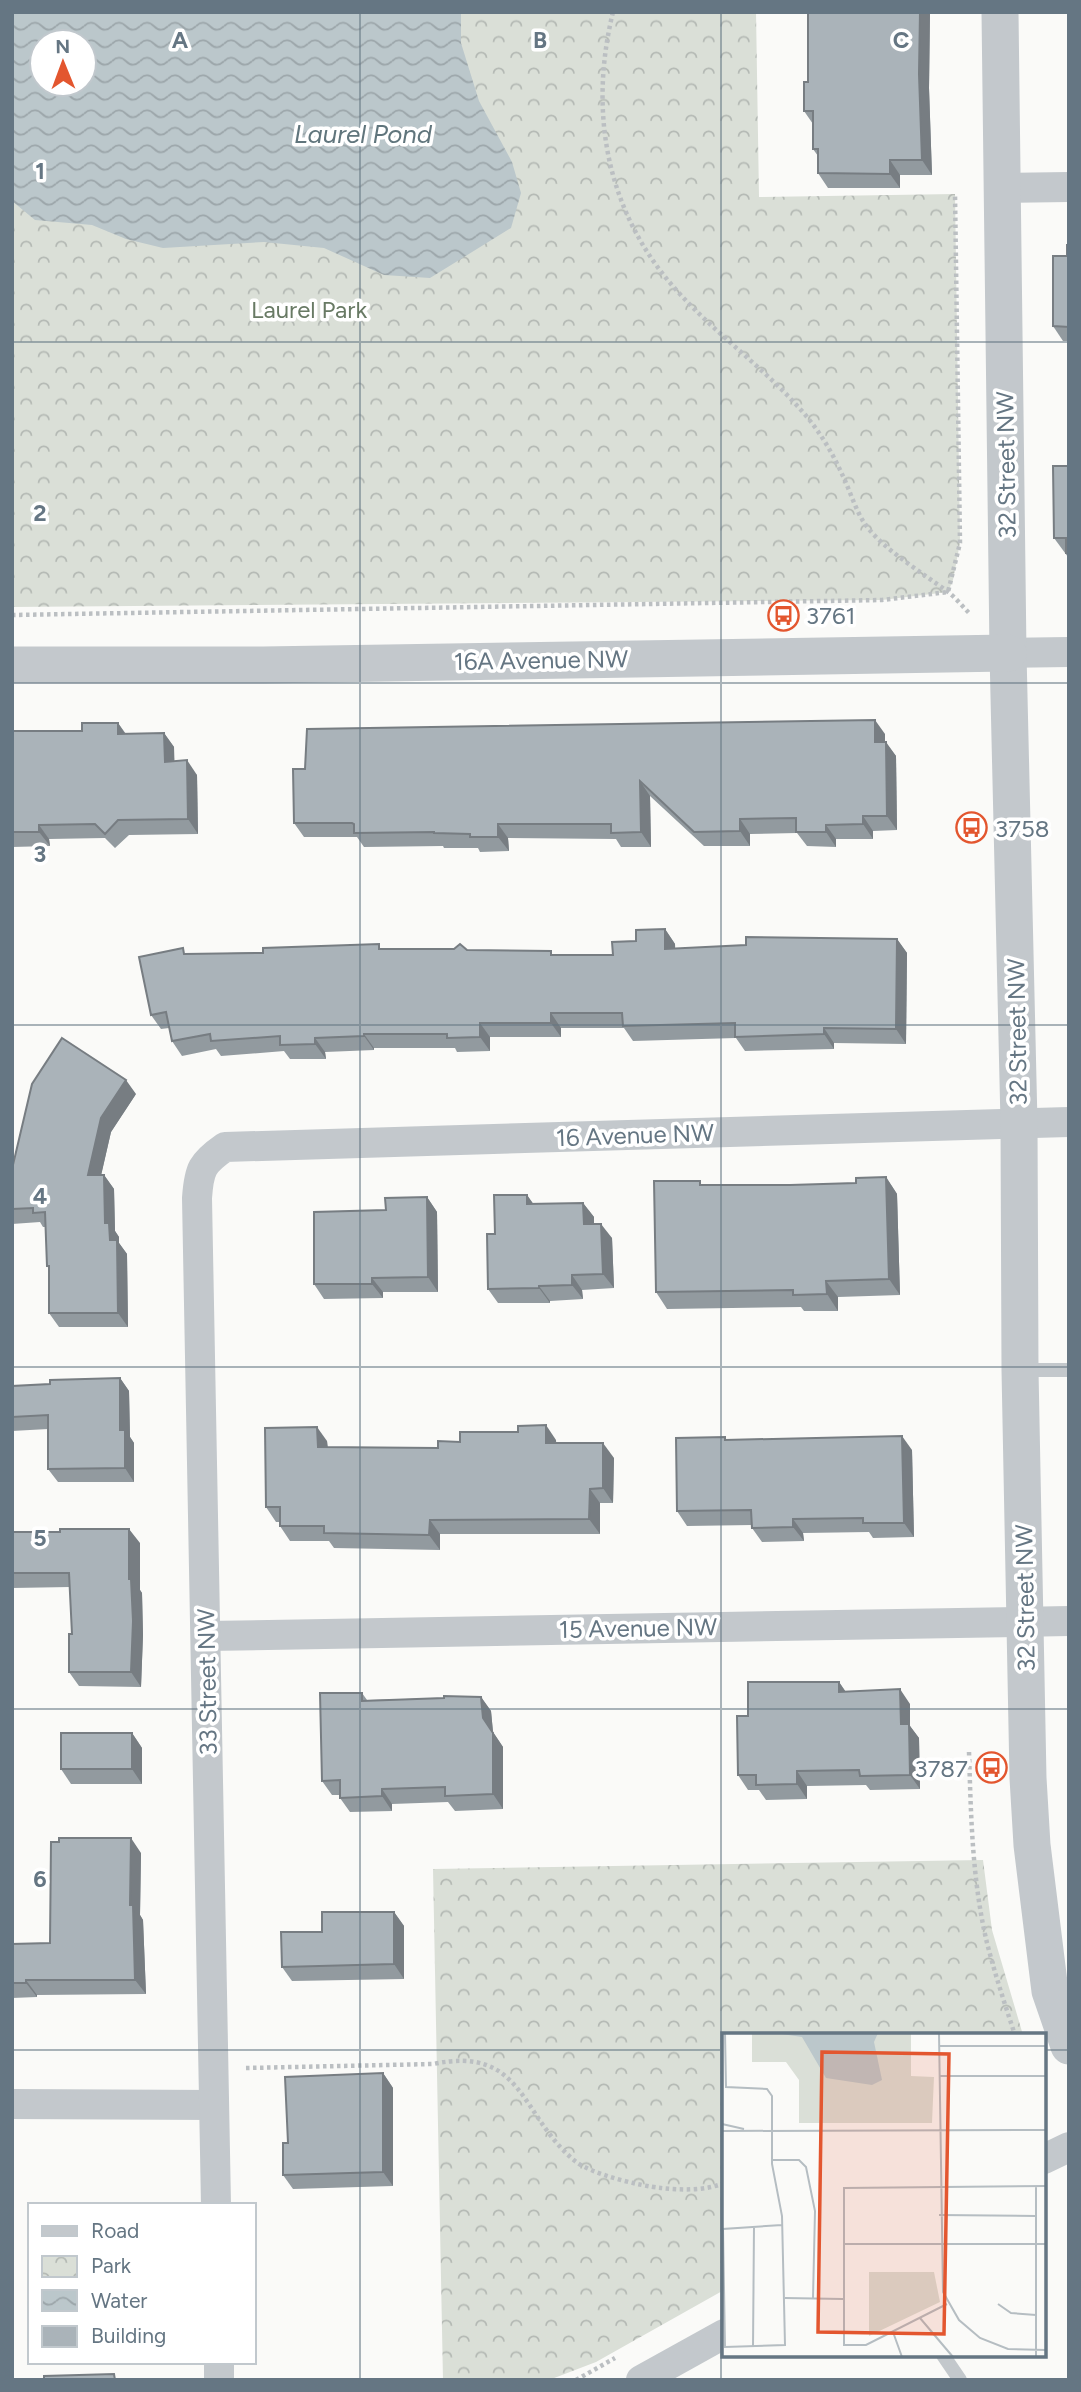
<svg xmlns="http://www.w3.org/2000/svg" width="1081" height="2392" font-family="Figtree,sans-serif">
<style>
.park{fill:url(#park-crowns);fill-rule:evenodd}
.water{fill:url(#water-waves);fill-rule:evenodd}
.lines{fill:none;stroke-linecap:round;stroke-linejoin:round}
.path{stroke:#bbbfc2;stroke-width:4.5;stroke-dasharray:3.5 3.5;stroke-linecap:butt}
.service{stroke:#c3c8cc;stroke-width:14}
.minor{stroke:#c3c8cc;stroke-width:30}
.tertiary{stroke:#c3c8cc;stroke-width:37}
.wall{fill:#929a9f}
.shaded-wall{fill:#777d82}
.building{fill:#aab3b9;stroke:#777d82;stroke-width:2}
.grid{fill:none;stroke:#657683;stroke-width:2;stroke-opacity:0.55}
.labels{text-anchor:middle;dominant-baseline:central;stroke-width:7;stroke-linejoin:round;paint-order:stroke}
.park-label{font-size:24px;fill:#687a64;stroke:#fff}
.street-label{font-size:24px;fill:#657683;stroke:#fff}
.poi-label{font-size:24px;fill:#657683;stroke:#fff;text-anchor:start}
.water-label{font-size:26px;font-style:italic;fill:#60757c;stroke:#fff}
.inset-road{fill:none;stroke:#b5bdc2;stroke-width:2}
.view{fill:#e3562f;fill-opacity:0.15;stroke:#e3562f;stroke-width:3.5}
.inset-edge{fill:none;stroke:#657683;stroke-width:3.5}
.grid-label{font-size:23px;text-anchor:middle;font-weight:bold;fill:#657683;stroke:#fff;stroke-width:7;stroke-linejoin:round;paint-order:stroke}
</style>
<defs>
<pattern id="park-crowns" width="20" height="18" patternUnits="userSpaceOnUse" patternTransform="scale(1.75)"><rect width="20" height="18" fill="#dadfd7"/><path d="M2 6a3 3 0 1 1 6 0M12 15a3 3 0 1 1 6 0" fill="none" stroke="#b4b9b4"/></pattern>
<pattern id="water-waves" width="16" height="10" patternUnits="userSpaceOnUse" patternTransform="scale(1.75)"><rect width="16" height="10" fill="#bbc7cb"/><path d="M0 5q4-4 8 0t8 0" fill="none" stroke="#9ca6aa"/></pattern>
</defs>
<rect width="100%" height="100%" fill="#fafaf8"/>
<g class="park">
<path d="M 12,12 L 756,12 L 759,197 L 955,194 L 960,543 L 953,580 L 948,592 L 882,600 L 12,607 ZM 42,42 L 84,42 L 84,84 L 42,84 Z"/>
<polygon points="983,1860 992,1930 1023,2035 724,2035 724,2290 596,2362 549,2380 443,2380 433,1869"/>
</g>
<path class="water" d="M 12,12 L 461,12 L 461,43 L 479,101 L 512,162 L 521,193 L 511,228 L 430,278 L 384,275 L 324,248 L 264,242 L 163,248 L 126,239 L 92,225 L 35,220 L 12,201 ZM 42,42 L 84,42 L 84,84 L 42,84 Z"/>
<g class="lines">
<g class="path">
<path d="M 613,12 C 588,114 607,215 679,293 C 717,335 764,368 801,410 C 818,429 831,450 841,472 C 849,488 854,506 863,521 C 879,547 923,573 948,592 C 956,598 963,607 970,614"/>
<polyline points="12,615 882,600 948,592 960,543 955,194"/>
<path d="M 969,1752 C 971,1816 972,1880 987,1943 C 995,1974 1005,2005 1015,2035"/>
<path d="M 246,2068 L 433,2064 C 524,2045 520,2116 575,2161 C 591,2174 640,2186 661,2188 C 681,2190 705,2191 724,2183"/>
<polyline points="576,2380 615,2358"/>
</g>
<g class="service">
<polyline points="1021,1370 1069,1370"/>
<polyline points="943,2355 960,2380"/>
</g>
<g class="minor">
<polyline points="1002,188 1069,187"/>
<polyline points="1008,653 1069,652"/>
<polyline points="207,1636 1069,1621"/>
<polyline points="12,2104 214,2105"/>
<polyline points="1044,2159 1069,2147"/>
<path d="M 216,2205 L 197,1198 C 199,1169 202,1163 225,1147 L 1069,1122"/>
<polyline points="219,2362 219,2380"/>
<polyline points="641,2380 724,2334"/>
</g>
<g class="tertiary">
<polyline points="1000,12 1008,653 1019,1123 1020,1370 1028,1778 1032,1845 1050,1991 1069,2046"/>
<polyline points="12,665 263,665 1008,653"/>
</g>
</g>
<g class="wall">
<polygon points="808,12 930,12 929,88 932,175 900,175 900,188 828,188 818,173 818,156 813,149 813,124 804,111 808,82"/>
<polygon points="1069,245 1069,341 1063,341 1053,326"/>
<polygon points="1069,466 1069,557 1068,557 1054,538"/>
<polygon points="118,723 126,734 164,733 174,747 174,761 197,775 198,834 129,835 115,848 105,838 49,839 50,846 12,847 12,731 82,731"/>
<polygon points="885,734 885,742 896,756 897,830 873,831 873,839 836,839 836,847 807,846 797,833 750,834 750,846 704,846 650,796 651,847 621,847 616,839 508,838 509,851 480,852 478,848 444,848 443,846 364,847 357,837 304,837 294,823"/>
<polygon points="665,929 675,944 675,949 897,939 907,953 906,1044 834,1043 834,1049 745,1051 736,1038 633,1041 624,1028 561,1028 561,1037 490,1037 490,1051 457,1052 455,1048 374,1048 374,1050 325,1052 326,1059 290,1059 284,1051 221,1056 216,1049 182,1056 172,1041 169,1028 161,1029 151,1015 187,954 382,949 467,950 554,955 613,955 636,941"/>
<polygon points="136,1094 111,1132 101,1175 104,1175 114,1189 115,1231 119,1237 119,1243 127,1254 128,1327 59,1327 49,1313 49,1269 47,1266 46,1227 43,1227 40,1222 12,1224 12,1169"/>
<polygon points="886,1177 897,1194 900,1295 838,1297 838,1311 804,1311 801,1307 667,1309 656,1292 703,1185 790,1185 856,1183"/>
<polygon points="527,1195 533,1204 583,1203 594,1217 594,1224 612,1238 614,1288 582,1290 583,1299 550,1301 550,1303 498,1303 488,1289 495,1234"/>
<polygon points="427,1197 437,1212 438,1292 383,1292 383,1298 324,1299 314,1284 386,1210"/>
<polygon points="120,1378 129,1391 130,1437 134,1443 134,1482 58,1482 48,1469 48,1429 12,1431 12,1386 50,1384"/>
<polygon points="556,1440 556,1443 614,1458 613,1503 600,1503 600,1534 440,1534 440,1550 334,1548 329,1541 290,1541 280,1526 280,1522 276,1522 266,1507 327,1441 328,1447 438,1448"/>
<polygon points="727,1440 912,1450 914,1537 873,1538 869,1532 803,1533 804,1541 762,1542 752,1528 752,1525 687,1526 677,1511"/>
<polygon points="12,1532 140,1543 140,1590 142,1593 143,1635 141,1687 79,1686 69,1672 72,1634 70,1587 12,1588"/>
<polygon points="839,1682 846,1692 910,1704 910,1726 919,1738 920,1789 870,1790 866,1785 807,1786 807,1799 766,1800 759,1790 748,1790 738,1775 748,1716"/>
<polygon points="362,1693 367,1700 481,1697 491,1711 493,1732 503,1747 503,1809 455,1811 448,1802 392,1804 392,1811 350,1812 340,1798 340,1795 332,1795 322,1781"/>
<polygon points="132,1733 142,1748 142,1784 71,1784 61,1769"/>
<polygon points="141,1853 140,1915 143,1920 146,1994 37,1995 37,1997 12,1998 12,1944 50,1943"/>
<polygon points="394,1912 404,1926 404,1979 292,1981 282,1967 322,1932"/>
<polygon points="383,2073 393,2088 393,2186 293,2189 283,2175 288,2143"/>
</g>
<g class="shaded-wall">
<polygon points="920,12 930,12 929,88 932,175 922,160 919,74"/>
<polygon points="890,160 900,175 900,188 890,174"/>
<polygon points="875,720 885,734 885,756 875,742"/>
<polygon points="118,723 128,738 118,734"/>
<polygon points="164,733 174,747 175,776 165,762"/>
<polygon points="886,742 896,756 897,830 887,816"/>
<polygon points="187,760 197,775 198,834 188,819"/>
<polygon points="640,781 650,796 651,847 641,832"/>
<polygon points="863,816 873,831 873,839 863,824"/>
<polygon points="740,819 750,834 750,846 740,831"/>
<polygon points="498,824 508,838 509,851 498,837"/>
<polygon points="39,825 49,839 50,846 39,832"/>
<polygon points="826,825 836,839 836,847 826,832"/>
<polygon points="665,929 675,944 676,964 665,949"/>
<polygon points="897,939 907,953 906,1044 896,1029"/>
<polygon points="551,1013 561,1028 561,1037 551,1023"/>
<polygon points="480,1023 490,1037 490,1051 480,1037"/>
<polygon points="824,1028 834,1043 834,1049 824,1034"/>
<polygon points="364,1034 374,1048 374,1050 364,1036"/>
<polygon points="315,1038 325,1052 326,1059 315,1044"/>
<polygon points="126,1080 136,1094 111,1132 98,1189 88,1175 101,1118"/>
<polygon points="104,1175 114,1189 115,1231 119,1237 119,1243 127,1254 128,1327 118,1313 110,1240 105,1223"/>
<polygon points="886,1177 897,1194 900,1295 889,1279"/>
<polygon points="527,1195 537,1209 527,1204"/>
<polygon points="427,1197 437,1212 438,1292 428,1277"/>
<polygon points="583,1203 594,1217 594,1239 584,1224"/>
<polygon points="601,1224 612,1238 614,1288 603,1274"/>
<polygon points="572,1275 582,1290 583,1299 572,1285"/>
<polygon points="372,1278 383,1292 383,1298 372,1284"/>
<polygon points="826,1281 838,1297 838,1311 827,1294"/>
<polygon points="539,1286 550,1301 550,1303 539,1288"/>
<polygon points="120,1378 129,1391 130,1437 134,1443 134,1482 125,1468 120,1430"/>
<polygon points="546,1425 556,1440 557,1458 546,1443"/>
<polygon points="317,1427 327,1441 328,1461 318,1447"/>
<polygon points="902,1436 912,1450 914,1537 904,1523"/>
<polygon points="603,1443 614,1458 613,1503 603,1488"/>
<polygon points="590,1489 600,1503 600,1534 589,1519"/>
<polygon points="793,1519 803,1533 804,1541 793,1527"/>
<polygon points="430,1520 440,1534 440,1550 429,1535"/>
<polygon points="129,1529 140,1543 140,1590 142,1593 143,1635 141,1687 131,1672"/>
<polygon points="839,1682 849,1697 839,1692"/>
<polygon points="900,1689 910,1704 910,1726 919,1738 920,1789 910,1775 901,1724"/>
<polygon points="481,1697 491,1711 493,1732 503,1747 503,1809 493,1794 483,1718"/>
<polygon points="132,1733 142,1748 142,1784 132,1769"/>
<polygon points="797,1771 807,1786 807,1799 797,1784"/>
<polygon points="382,1789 392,1804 392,1811 382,1796"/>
<polygon points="131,1838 141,1853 140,1915 143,1920 146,1994 135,1980 130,1905"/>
<polygon points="394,1912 404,1926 404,1979 394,1964"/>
<polygon points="26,1980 37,1995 37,1997 26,1983"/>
<polygon points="383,2073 393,2088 393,2186 383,2172"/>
</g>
<g class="building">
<polygon points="808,12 920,12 919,74 922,160 890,160 890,174 818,173 818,149 813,149 813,111 804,111 804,82 808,82"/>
<polygon points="1067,245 1069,245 1069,327 1053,326 1053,256 1067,256"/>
<polygon points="1053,466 1069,466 1069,553 1066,553 1066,538 1054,538"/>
<polygon points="875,720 875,742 886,742 887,816 863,816 863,824 826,825 826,832 796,832 796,818 740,819 740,831 694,832 640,781 641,832 611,833 611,824 498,824 498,837 470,837 470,834 434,833 434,832 354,833 354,824 352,823 294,823 293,769 305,769 307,729"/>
<polygon points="82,723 118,723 118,734 164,733 165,762 187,760 188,819 118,820 105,834 95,824 39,825 39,832 12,832 12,731 82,731"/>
<polygon points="665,929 665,949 746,945 746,937 897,939 896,1029 824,1028 824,1034 735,1037 735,1023 623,1026 622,1013 551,1013 551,1023 480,1023 480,1037 447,1038 447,1034 364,1034 364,1036 315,1038 315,1044 280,1045 280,1036 211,1041 210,1034 172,1041 166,1012 151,1015 139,957 183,948 184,954 263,953 263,948 379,944 379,949 454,949 460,944 467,950 551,951 551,955 613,955 612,942 636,941 636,930"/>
<polygon points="62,1038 126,1080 101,1118 88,1175 104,1175 105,1223 109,1223 110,1240 117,1240 118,1313 49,1313 49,1266 47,1266 45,1212 33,1213 33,1208 12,1209 12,1169 32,1084"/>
<polygon points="886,1177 889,1279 826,1281 827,1294 793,1295 793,1290 656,1292 654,1181 700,1181 700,1185 790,1185 856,1183 856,1178"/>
<polygon points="494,1195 527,1195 527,1204 583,1203 584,1224 601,1224 603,1274 572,1275 572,1285 539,1286 539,1288 488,1289 487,1234 495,1234"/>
<polygon points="427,1197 428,1277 372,1278 372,1284 314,1284 314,1212 386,1210 385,1198"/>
<polygon points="120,1378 120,1430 125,1430 125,1468 48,1469 48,1415 12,1417 12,1386 50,1384 50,1380"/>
<polygon points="546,1425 546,1443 603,1443 603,1488 590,1489 589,1519 430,1520 429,1535 324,1533 324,1526 280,1526 280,1507 266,1507 265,1428 317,1427 318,1447 438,1448 438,1441 460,1442 460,1432 518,1432 518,1426"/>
<polygon points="902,1436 904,1523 863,1523 863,1518 793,1519 793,1527 752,1528 751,1510 677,1511 676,1438 725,1437 725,1440"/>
<polygon points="60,1529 129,1529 129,1579 131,1579 133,1621 131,1672 69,1672 69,1634 72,1634 69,1573 12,1573 12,1532 60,1532"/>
<polygon points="748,1682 839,1682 839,1692 900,1689 901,1724 909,1724 910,1775 860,1776 859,1770 797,1771 797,1784 756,1785 756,1775 738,1775 737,1716 748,1716"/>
<polygon points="320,1693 362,1693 362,1701 444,1698 444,1696 481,1697 483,1718 493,1733 493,1794 445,1796 445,1787 382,1789 382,1796 340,1798 340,1780 322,1781"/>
<rect x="61" y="1733" width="71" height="36"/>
<polygon points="59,1838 131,1838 130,1905 133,1905 135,1980 26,1980 26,1983 12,1983 12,1944 50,1943 51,1842 59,1842"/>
<polygon points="322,1912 394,1912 394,1964 282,1967 281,1932 322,1932"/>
<polygon points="383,2073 383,2172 283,2175 283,2143 288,2143 285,2077"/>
<polygon points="114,2374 115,2380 44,2380 44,2376"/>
</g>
<path class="grid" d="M 360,12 L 360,2380M 721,12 L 721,2380M 12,342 L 1069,342M 12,683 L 1069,683M 12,1025 L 1069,1025M 12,1367 L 1069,1367M 12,1709 L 1069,1709M 12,2050 L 724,2050M 1044,2050 L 1069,2050"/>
<defs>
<symbol id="bus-ring" viewBox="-11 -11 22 22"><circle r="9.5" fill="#fff" stroke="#e3562f" stroke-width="1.5"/><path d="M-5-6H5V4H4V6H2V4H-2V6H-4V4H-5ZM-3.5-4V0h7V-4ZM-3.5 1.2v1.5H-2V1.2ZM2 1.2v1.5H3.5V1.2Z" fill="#e3562f"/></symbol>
</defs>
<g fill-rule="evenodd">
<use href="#bus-ring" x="766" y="598" width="35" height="35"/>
<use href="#bus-ring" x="954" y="810" width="35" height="35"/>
<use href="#bus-ring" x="974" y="1750" width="35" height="35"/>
</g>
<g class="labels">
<g class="park-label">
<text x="309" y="309">Laurel Park</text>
</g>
<g class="street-label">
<text transform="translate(1006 465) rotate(-91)">32 Street NW</text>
<text transform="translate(541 660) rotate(-1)">16A Avenue NW</text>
<text transform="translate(1017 1032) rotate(-91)">32 Street NW</text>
<text transform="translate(635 1135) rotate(-2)">16 Avenue NW</text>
<text transform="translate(1025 1598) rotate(-91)">32 Street NW</text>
<text transform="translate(638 1628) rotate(-1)">15 Avenue NW</text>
<text transform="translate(207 1682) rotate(-91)">33 Street NW</text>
</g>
<g class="poi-label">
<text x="806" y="615">3761</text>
<text x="995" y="828">3758</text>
<text x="968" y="1768" text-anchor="end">3787</text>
</g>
<g class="water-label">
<text x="363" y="134">Laurel Pond</text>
</g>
</g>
<g transform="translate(722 2033)">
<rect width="324" height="324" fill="#fafaf8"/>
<path d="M 30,0 L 189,0 L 189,43 L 212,44 L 210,90 L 77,90 L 77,47 L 64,29 L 30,29 ZM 147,239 L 212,239 L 218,269 L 147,303 Z" fill="#dadfd7"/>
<path d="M 53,0 L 156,0 L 152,9 L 160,47 L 150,52 L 104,45 L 80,4 Z" fill="#bbc7cb"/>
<path class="inset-road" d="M 3,0 L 4,54 L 45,56 L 50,63 L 50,131 L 60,183 L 63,312 L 3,314 L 1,196 L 60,192M 217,0 L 221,259 L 237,287 L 258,305 L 286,316 L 324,317M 217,13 L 324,13M 217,43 L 324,43M 0,91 L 22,96M 0,98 L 324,97M 50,127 L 77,127 L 84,134 L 93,178 L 91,265M 217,182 L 314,183M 122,211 L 324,211M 63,265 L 121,266M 225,271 L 144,312 L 122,312 L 122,155 L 324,153M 276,271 L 289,280 L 314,282M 198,285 L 231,324M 171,299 L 180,324M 31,315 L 32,193M 314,324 L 314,153"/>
<path class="view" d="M 100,19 L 227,21 L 222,301 L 96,299 Z"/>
<rect width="324" height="324" class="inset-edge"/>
</g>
<g class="grid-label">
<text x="180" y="48">A</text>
<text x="540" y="48">B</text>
<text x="901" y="48">C</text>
<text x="40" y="179">1</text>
<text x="40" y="521">2</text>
<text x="40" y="862">3</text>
<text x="40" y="1204">4</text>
<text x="40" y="1546">5</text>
<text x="40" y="1887">6</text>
</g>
<rect width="1081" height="2392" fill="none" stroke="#657683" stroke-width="28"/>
<rect x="28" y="2203" width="228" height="161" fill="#ffffff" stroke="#c1c8cd" stroke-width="2"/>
<rect x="42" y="2226" width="35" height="10" fill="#c3c8cc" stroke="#c1c8cd" stroke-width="2"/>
<text x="91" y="2238" font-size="21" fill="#657683">Road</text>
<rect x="42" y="2256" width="35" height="21" fill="url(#park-crowns)" stroke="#c1c8cd" stroke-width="2"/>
<text x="91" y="2273" font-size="21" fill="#657683">Park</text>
<rect x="42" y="2290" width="35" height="21" fill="url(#water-waves)" stroke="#c1c8cd" stroke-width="2"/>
<text x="91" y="2308" font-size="21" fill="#657683">Water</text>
<rect x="42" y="2326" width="35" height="21" fill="#aab3b9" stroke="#c1c8cd" stroke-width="2"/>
<text x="91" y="2343" font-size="21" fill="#657683">Building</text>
<g transform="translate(63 63) rotate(359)"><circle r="33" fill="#ffffff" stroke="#c1c8cd" stroke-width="2"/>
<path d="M0-5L12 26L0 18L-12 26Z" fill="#e3562f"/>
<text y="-10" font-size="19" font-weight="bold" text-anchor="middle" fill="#657683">N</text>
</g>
</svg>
